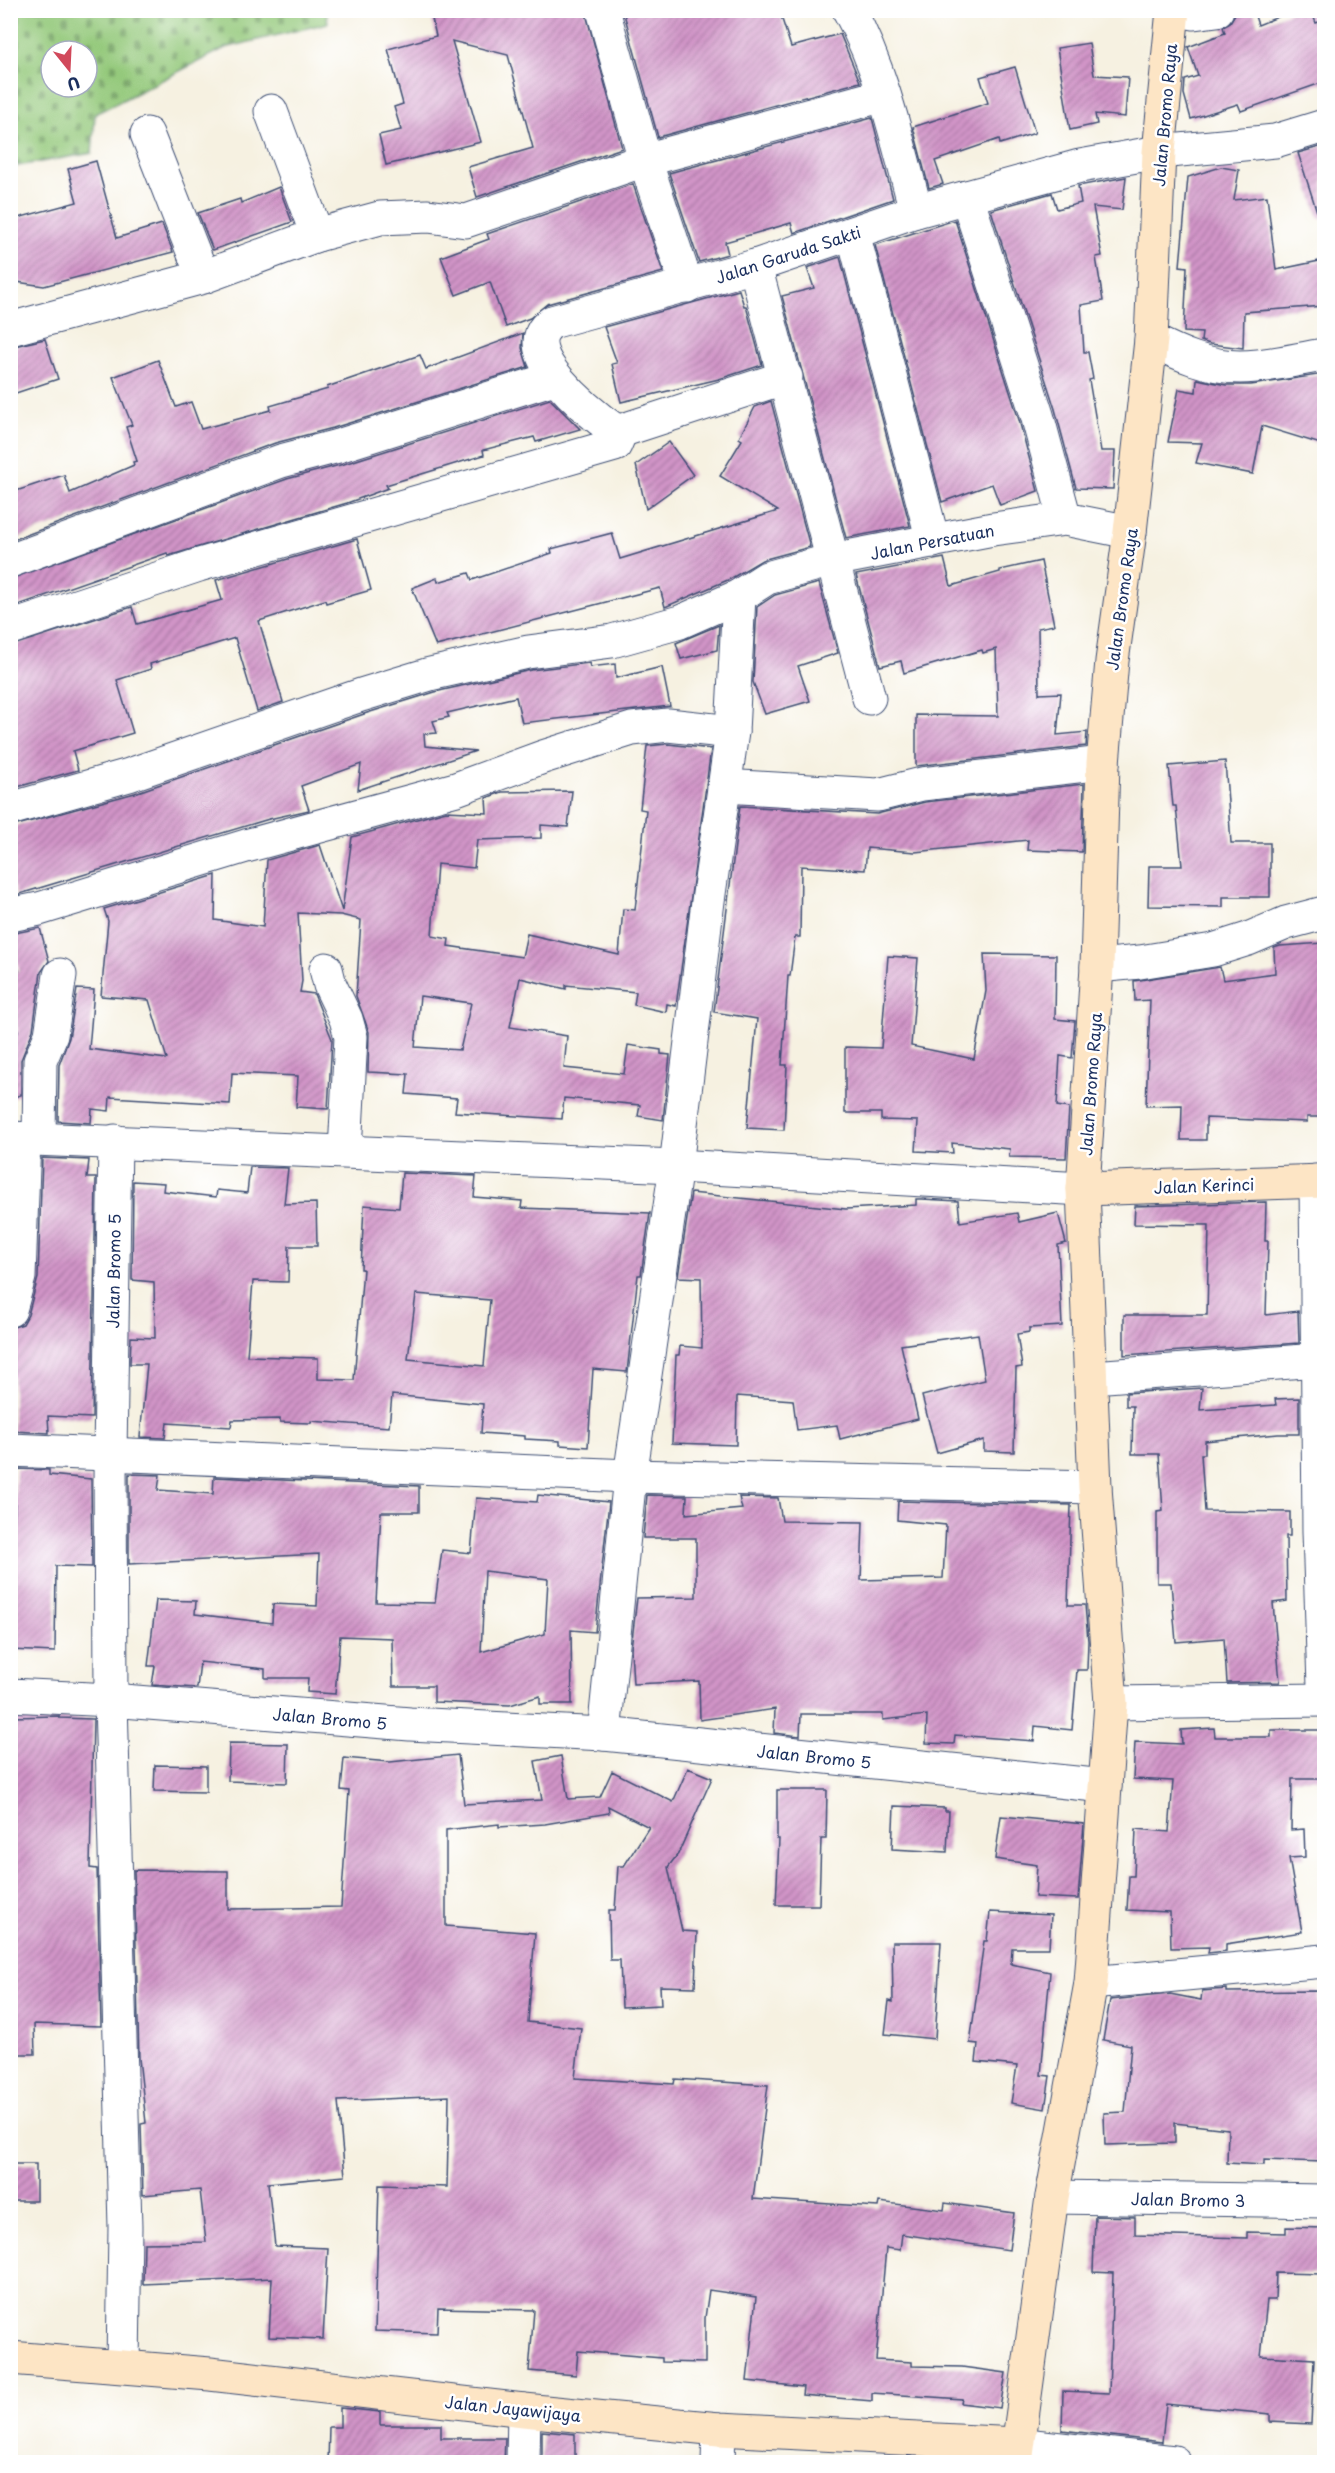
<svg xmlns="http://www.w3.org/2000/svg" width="1335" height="2473" font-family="'Playpen Sans',sans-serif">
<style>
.cemetery{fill:url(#cemetery-stones);stroke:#587c6c;stroke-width:1.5;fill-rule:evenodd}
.building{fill:url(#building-hatch);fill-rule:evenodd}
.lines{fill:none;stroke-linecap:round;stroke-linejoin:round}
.street-casing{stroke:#3c4c72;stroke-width:35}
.secondary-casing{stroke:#3c4c72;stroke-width:35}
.street{stroke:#fff;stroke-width:33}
.secondary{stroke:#fde5c5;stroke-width:33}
.labels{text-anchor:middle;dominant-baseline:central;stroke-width:5;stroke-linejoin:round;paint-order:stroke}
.street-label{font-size:16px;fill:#1b2f5e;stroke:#fff}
</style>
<defs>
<pattern id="cemetery-stones" width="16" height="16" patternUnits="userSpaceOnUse" patternTransform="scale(1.5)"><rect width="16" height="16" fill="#94c97b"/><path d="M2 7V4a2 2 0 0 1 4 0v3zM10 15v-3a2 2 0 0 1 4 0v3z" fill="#78a468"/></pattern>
<pattern id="building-hatch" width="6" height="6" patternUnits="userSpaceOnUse" patternTransform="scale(1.5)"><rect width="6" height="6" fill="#d194c7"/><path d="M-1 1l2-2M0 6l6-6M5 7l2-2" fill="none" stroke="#a979a5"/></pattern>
</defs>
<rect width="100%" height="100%" fill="#fff"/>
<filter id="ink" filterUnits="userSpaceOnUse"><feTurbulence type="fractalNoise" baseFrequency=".0167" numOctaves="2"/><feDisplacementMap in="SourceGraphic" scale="12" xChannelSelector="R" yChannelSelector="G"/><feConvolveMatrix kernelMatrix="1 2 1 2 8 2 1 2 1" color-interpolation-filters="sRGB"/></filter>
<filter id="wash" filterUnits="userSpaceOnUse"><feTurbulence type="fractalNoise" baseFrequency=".008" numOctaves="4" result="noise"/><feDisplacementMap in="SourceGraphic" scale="24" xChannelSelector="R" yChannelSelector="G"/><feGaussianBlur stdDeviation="1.35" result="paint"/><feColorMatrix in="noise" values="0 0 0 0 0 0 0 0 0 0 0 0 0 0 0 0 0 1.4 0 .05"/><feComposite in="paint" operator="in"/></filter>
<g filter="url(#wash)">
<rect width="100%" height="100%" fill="#f6f1e1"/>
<path class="cemetery" d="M 11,10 L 326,10 L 328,23 L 225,48 L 95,114 L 92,153 L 11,167 ZM 51,51 L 87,51 L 87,87 L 51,87 Z"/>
<g id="blocks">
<g class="building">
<polygon points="430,10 585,10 622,148 477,197 468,167 533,148 508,55 452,41 481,142 386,165 379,135 401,130 394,107 403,104 388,49 436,36"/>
<polygon points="623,10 779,10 791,47 840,34 860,82 658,137"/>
<polygon points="1246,10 1253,10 1258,25 1295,10 1311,10 1316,23 1324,20 1324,82 1241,111 1238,104 1191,119 1184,94 1185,80 1198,76 1188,47 1225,33 1223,27 1229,24 1235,14"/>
<polygon points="1089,43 1094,75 1128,77 1125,117 1095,114 1097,124 1070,130 1057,48"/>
<polygon points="1015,67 1035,133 1000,144 999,139 935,161 943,184 929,188 913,127 988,103 980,77"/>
<polygon points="872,118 893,199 794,233 791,223 725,242 728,254 699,262 669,173"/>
<polygon points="1323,146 1324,217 1319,218 1298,153"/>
<polygon points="96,161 117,238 162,224 173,252 44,286 10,281 10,220 77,202 68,169"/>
<polygon points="1221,167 1239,170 1234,200 1267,196 1276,270 1324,260 1324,306 1244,312 1243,348 1210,344 1201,341 1202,333 1184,332 1187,267 1180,266 1188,177"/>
<polygon points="1126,177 1122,210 1093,207 1102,256 1096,257 1103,301 1081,305 1084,352 1088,352 1093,379 1089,380 1101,451 1115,451 1113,489 1076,488 1055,409 991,210 1052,193 1057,209 1081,203 1078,186"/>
<polygon points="633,184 663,272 547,304 530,318 506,327 490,282 456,295 441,257 489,239 487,234"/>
<polygon points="279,187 292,222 213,250 198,213 240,199 241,203"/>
<polygon points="955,220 1019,420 1038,491 1000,505 992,484 942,502 875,245"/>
<polygon points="840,257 910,526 846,538 782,296 814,288 807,268"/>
<polygon points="739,290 744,306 746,306 762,365 719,379 621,402 612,364 617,363 604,327"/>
<polygon points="523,333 522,348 528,367 333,428 275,443 10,541 10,493 64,475 70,493 134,465 133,462 137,461 126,427 132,425 113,377 158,360 176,407 191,402 201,429 271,410 270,406 328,389 327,387 420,355 426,369"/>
<polygon points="45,339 58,379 10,395 10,347"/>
<polygon points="1324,374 1324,445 1262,426 1253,474 1196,463 1202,443 1168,442 1179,389 1196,392 1197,379 1226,385 1251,385"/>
<polygon points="550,399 580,429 536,442 534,437 483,450 484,455 386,485 388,488 347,503 168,556 167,553 10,608 10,579 287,479 344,464"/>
<polygon points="771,401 810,547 762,560 730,579 665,607 660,588 436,646 412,588 437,578 438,582 469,573 472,580 552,553 551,549 612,533 620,559 778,511 720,476 742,440 739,438 755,407"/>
<polygon points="669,442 693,475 646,509 636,465"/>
<polygon points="357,539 371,590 326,603 325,600 259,621 283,702 257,711 235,638 150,664 151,669 117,680 133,733 73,751 78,770 10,789 10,646 132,607 137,624 222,600 216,580"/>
<polygon points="944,558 951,586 1000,572 1000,570 1041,561 1054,625 1038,628 1039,694 1061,693 1057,735 1087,732 1086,746 916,766 916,715 998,716 996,649 983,653 982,650 904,673 901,661 880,666 856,575"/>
<polygon points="819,583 838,653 798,666 810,701 765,714 753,682 757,607 775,595"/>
<polygon points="719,625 717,650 681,659 676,643"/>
<polygon points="589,663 590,667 615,664 616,678 662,667 670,706 522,723 516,697 447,713 449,717 433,721 437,733 424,734 425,746 476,751 358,790 361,764 301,786 309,810 269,819 16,895 10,876 10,827 135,793 367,713 435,692 531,670"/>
<path d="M 668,744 L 711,749 L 676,1006 L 667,1004 L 666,1012 L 634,1005 L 636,992 L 566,985 L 566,989 L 520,978 L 510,1027 L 567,1036 L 564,1068 L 624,1074 L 628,1045 L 661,1050 L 661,1054 L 670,1055 L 663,1120 L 638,1116 L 640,1105 L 564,1098 L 562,1119 L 455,1112 L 457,1098 L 406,1094 L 408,1074 L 368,1072 L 369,1032 L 356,996 L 361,920 L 341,915 L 298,913 L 302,981 L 300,992 L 314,994 L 332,1039 L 328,1109 L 296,1107 L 298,1076 L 232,1073 L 230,1104 L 110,1097 L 109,1111 L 92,1109 L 91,1123 L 58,1121 L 59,1065 L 69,1038 L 77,989 L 94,990 L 89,1049 L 167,1059 L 149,1000 L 101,996 L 108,921 L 104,909 L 216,875 L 215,920 L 263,927 L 267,860 L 320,845 L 342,911 L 352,837 L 446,811 L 487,813 L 486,798 L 502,792 L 572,791 L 568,827 L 541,825 L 541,838 L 477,840 L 474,868 L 437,864 L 432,936 L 449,939 L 448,946 L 522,957 L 527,934 L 619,955 L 623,909 L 635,910 L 646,810 L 640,809 L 647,746 ZM 420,996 L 471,1003 L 460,1050 L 415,1047 Z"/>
<polygon points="1225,761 1231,843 1270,843 1270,897 1223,897 1223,907 1148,906 1149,866 1182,866 1176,806 1173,806 1169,766"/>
<polygon points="1084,784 1082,852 1027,850 1028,840 915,852 867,848 865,870 801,866 800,937 795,937 790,976 788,976 782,1065 787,1065 784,1130 747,1128 757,1019 714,1012 740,806 877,814 925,802"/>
<polygon points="40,928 49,961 41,972 33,1030 21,1060 21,1095 10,1098 10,1033 18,1031 10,999 10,973 19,971 10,934"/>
<polygon points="1324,943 1324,1117 1307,1117 1307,1122 1206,1118 1206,1140 1181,1140 1182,1105 1146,1106 1150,1000 1135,1001 1134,981 1220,967 1223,980 1275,973 1274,948 1280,946"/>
<polygon points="984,954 1056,955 1055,1019 1075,1021 1072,1058 1060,1056 1057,1106 1069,1108 1066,1158 1009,1157 1010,1149 952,1143 953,1153 916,1151 918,1121 881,1120 881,1113 845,1113 845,1047 881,1048 888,956 918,958 911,1046 974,1059 986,991"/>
<polygon points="42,1158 89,1160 87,1178 96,1178 92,1418 48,1416 49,1433 13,1431 13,1377 10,1377 10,1328 23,1324 28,1315 38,1278"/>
<path d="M 250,1167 L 288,1168 L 284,1204 L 316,1203 L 317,1246 L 289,1246 L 288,1282 L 253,1281 L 247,1356 L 318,1358 L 318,1379 L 354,1380 L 363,1269 L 361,1269 L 364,1205 L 399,1208 L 402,1173 L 476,1176 L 474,1197 L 522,1201 L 521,1208 L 650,1213 L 641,1275 L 638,1275 L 627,1372 L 593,1369 L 588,1447 L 560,1445 L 560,1441 L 525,1439 L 525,1436 L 481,1433 L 483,1404 L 392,1395 L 389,1427 L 311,1421 L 311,1423 L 280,1422 L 280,1419 L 232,1420 L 231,1427 L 167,1423 L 165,1438 L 140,1437 L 147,1364 L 130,1364 L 131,1337 L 155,1338 L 154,1282 L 132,1280 L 133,1181 L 164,1183 L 163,1191 L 216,1197 L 217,1190 L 247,1193 ZM 416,1294 L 490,1300 L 484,1366 L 408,1359 Z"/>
<polygon points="691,1193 846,1209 916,1205 916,1199 922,1199 958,1201 960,1222 1017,1213 1019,1222 1058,1213 1066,1243 1058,1245 1062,1326 1029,1328 1029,1332 1017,1334 1022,1367 1016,1368 1014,1452 984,1451 984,1440 937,1453 922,1396 985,1380 978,1334 901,1345 918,1419 840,1439 837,1425 797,1430 793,1400 737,1396 736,1445 672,1443 676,1355 679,1355 680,1346 702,1348 701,1278 678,1277"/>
<polygon points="1266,1202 1265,1241 1268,1241 1266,1315 1298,1311 1299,1343 1124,1355 1124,1315 1207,1315 1209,1225 1134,1224 1135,1206"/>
<polygon points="1202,1388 1200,1410 1276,1405 1275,1399 1299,1398 1299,1434 1278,1434 1205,1441 1205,1454 1201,1454 1205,1511 1290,1512 1290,1536 1286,1536 1287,1601 1273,1603 1280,1682 1227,1683 1224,1638 1176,1642 1171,1583 1157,1583 1157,1512 1163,1511 1159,1454 1132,1454 1133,1406 1126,1406 1126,1393"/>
<polygon points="16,1469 49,1470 49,1475 91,1479 92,1567 56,1566 55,1652 10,1650 10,1529 14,1529"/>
<path d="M 129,1474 L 160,1475 L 158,1490 L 213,1494 L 214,1477 L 419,1486 L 419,1512 L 381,1512 L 376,1602 L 435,1603 L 442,1550 L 471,1553 L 476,1498 L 537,1502 L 538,1495 L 609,1502 L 595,1632 L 571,1630 L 572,1704 L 540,1704 L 540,1696 L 510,1705 L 434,1702 L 434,1686 L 393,1686 L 392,1638 L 340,1636 L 335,1694 L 307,1692 L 308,1678 L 265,1678 L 265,1669 L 200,1662 L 197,1688 L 152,1685 L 155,1666 L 148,1666 L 156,1600 L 196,1601 L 195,1614 L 272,1623 L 273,1604 L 317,1606 L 319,1554 L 129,1564 ZM 485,1571 L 548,1579 L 545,1634 L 481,1652 Z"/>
<polygon points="647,1495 687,1496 686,1514 742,1509 739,1497 778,1498 782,1521 863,1522 861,1580 943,1578 946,1525 897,1520 898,1501 1071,1505 1068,1605 1085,1605 1088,1641 1087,1670 1077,1670 1072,1730 1035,1726 1034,1741 955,1735 954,1744 926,1743 927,1715 883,1720 883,1714 801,1714 800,1736 774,1733 775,1709 700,1720 699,1681 633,1684 631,1649 637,1598 696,1597 696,1538 643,1538"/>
<polygon points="59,1716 59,1718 93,1719 90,1868 97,1869 101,2026 34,2024 35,2054 10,2054 10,1717"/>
<polygon points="1214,1728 1215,1737 1271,1737 1271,1730 1320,1730 1321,1779 1292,1779 1291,1830 1304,1829 1305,1857 1289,1858 1302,1932 1226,1944 1226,1951 1208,1953 1209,1947 1171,1948 1170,1912 1127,1910 1129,1876 1134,1876 1136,1829 1169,1832 1173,1781 1133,1779 1135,1742 1182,1744 1181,1730"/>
<polygon points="229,1743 288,1744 287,1783 228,1781"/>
<polygon points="458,1755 464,1804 542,1800 535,1761 561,1756 568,1799 600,1797 612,1771 673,1802 688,1768 712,1778 678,1854 668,1867 682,1931 697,1932 695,1987 660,1986 661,2005 622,2007 620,1960 610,1960 609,1910 615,1910 618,1866 624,1866 649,1827 608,1806 609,1813 545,1824 499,1827 499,1824 446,1830 446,1926 535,1933 528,2022 581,2028 575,2078 674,2084 675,2079 768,2085 753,2199 878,2207 879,2202 944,2210 945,2203 1014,2213 1009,2250 902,2234 900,2250 886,2248 876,2360 912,2362 912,2366 962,2367 1006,2373 1000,2408 961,2403 962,2399 872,2393 872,2401 802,2395 803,2387 747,2381 756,2297 709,2290 705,2318 705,2363 662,2362 662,2358 578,2351 576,2375 529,2371 534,2310 438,2308 437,2333 375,2331 379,2185 447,2187 449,2096 338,2101 345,2176 268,2183 275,2246 328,2248 323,2339 269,2337 272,2278 143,2284 144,2243 206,2242 200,2190 143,2195 141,2124 146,2123 139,2058 134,1870 228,1871 228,1909 341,1907 349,1791 341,1790 344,1758 390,1762"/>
<polygon points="155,1765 206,1766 206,1792 154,1791"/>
<polygon points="777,1790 827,1790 826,1839 821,1839 819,1905 776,1905 779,1839 777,1839"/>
<polygon points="894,1806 945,1808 945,1811 949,1811 947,1852 892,1849"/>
<polygon points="1001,1816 1084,1824 1078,1899 1035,1897 1037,1865 995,1859"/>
<polygon points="990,1912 1051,1915 1049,1948 1012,1948 1011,1964 1050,1972 1041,2075 1050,2076 1045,2109 1011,2103 1017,2066 976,2062 978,2044 970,2043 984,1941 987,1941"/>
<polygon points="892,1942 941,1942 935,2039 885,2034 889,2001 893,2002"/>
<polygon points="1226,1989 1226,1992 1318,1991 1320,2050 1324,2050 1324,2162 1264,2160 1264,2165 1227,2163 1228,2129 1175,2123 1175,2143 1105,2145 1104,2113 1125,2112 1131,2045 1103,2040 1110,2000 1170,1994 1201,2000 1202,1991"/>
<rect x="10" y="2164" width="26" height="37"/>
<polygon points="1095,2216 1135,2217 1135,2235 1247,2238 1247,2232 1286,2233 1286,2227 1324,2228 1324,2274 1276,2273 1275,2300 1267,2300 1261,2356 1314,2359 1311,2424 1270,2422 1270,2414 1166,2404 1162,2442 1062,2430 1063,2391 1109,2393 1113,2273 1093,2272"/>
<polygon points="340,2408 380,2412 380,2425 441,2425 441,2438 505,2438 504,2463 328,2463 329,2427 340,2427"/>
<polygon points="542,2431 575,2434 575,2463 542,2463"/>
</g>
</g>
</g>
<g filter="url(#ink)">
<use href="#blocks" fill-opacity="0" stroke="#3c4c72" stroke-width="1.5"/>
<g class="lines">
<defs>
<g id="street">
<polyline points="603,10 645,160 687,286"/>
<path d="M 849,10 C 883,72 898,143 916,211"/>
<polyline points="1177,10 1194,13 1217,10"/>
<polyline points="271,111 317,235"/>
<polyline points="147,134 203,277"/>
<polyline points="967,197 1037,415 1065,519"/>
<polyline points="853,233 933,541"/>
<polyline points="755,266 869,698"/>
<polyline points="10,329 203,277 317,235 380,218 428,216 466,221 645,160 884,95"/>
<path d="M 1151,340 C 1179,354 1208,367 1240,367 C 1268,367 1297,359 1324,355"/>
<polyline points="617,432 786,377"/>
<polyline points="10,561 281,461 338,446 554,378"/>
<path d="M 10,628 L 199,565 L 615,445 L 618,438 L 617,432 C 593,415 509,350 552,322 L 755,266 L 916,211 L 1080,166 L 1159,152 L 1275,141 L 1324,126"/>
<polyline points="724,786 878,795 922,784 1103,763"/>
<polyline points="10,809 129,775 361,695 430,674 528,652 612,641 680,622 739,596 767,578 832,560 993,529 1065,519 1130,532"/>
<polyline points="10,915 39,909 246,846 456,789 543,757 632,729 668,725 732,732"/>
<polyline points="1097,966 1140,962 1213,950 1248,939 1286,923 1324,913"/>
<polyline points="326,969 330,985 346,1019 351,1037 345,1151"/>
<polyline points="10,1138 676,1166 1083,1189"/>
<polyline points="39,1138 40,1061 51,1035 60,975"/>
<polyline points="115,1141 110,1454 111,1700 410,1724 604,1734 1105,1786"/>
<polyline points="1316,1181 1319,1531 1324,1687"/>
<polyline points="10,1310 19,1277 24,1139"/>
<polyline points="1093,1377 1317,1360"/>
<polyline points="10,1450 630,1476 1095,1487"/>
<polyline points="10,1695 111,1700 125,2227 123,2366"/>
<polyline points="1111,1703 1324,1700"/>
<polyline points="604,1734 630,1476 676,1166 708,901 732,732 739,596"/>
<polyline points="1091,1983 1324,1961"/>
<polyline points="1052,2197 1324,2201"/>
<polyline points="1017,2444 1174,2462"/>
<polyline points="523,2462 524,2410"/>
<polyline points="718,2462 719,2429"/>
</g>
<g id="secondary">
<polyline points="1083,1189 1324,1181"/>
<polyline points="10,2358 210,2374 524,2410 719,2429 1017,2444"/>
<polyline points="1016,2462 1052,2197 1091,1983 1111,1703 1095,1487 1083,1189 1097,966 1103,763 1112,661 1130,532 1151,340 1159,152 1173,10"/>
</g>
</defs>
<use href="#street" class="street-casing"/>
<use href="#secondary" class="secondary-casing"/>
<use href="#street" class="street"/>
<use href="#secondary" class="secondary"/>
</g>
</g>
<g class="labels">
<g class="street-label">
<text transform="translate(1164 115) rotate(-85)">Jalan Bromo Raya</text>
<text transform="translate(788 254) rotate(-18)">Jalan Garuda Sakti</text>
<text transform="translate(932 541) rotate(-11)">Jalan Persatuan</text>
<text transform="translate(1121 599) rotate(-82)">Jalan Bromo Raya</text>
<text transform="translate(1090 1084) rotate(-86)">Jalan Bromo Raya</text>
<text transform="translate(1204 1185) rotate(-2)">Jalan Kerinci</text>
<text transform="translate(113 1271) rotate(-89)">Jalan Bromo 5</text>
<text transform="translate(330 1718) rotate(5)">Jalan Bromo 5</text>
<text transform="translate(814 1756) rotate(6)">Jalan Bromo 5</text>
<text transform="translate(1188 2199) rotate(1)">Jalan Bromo 3</text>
<text transform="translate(513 2408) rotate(6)">Jalan Jayawijaya</text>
</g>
</g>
<rect width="1335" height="2473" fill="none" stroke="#fff" stroke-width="36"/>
<g transform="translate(69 69) rotate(162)"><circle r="28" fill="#ffffff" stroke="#a4acbf" stroke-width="1.5"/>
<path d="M0-4.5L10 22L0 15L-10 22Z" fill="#d1495b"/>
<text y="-9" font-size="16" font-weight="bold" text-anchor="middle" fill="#1b2f5e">U</text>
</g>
</svg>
